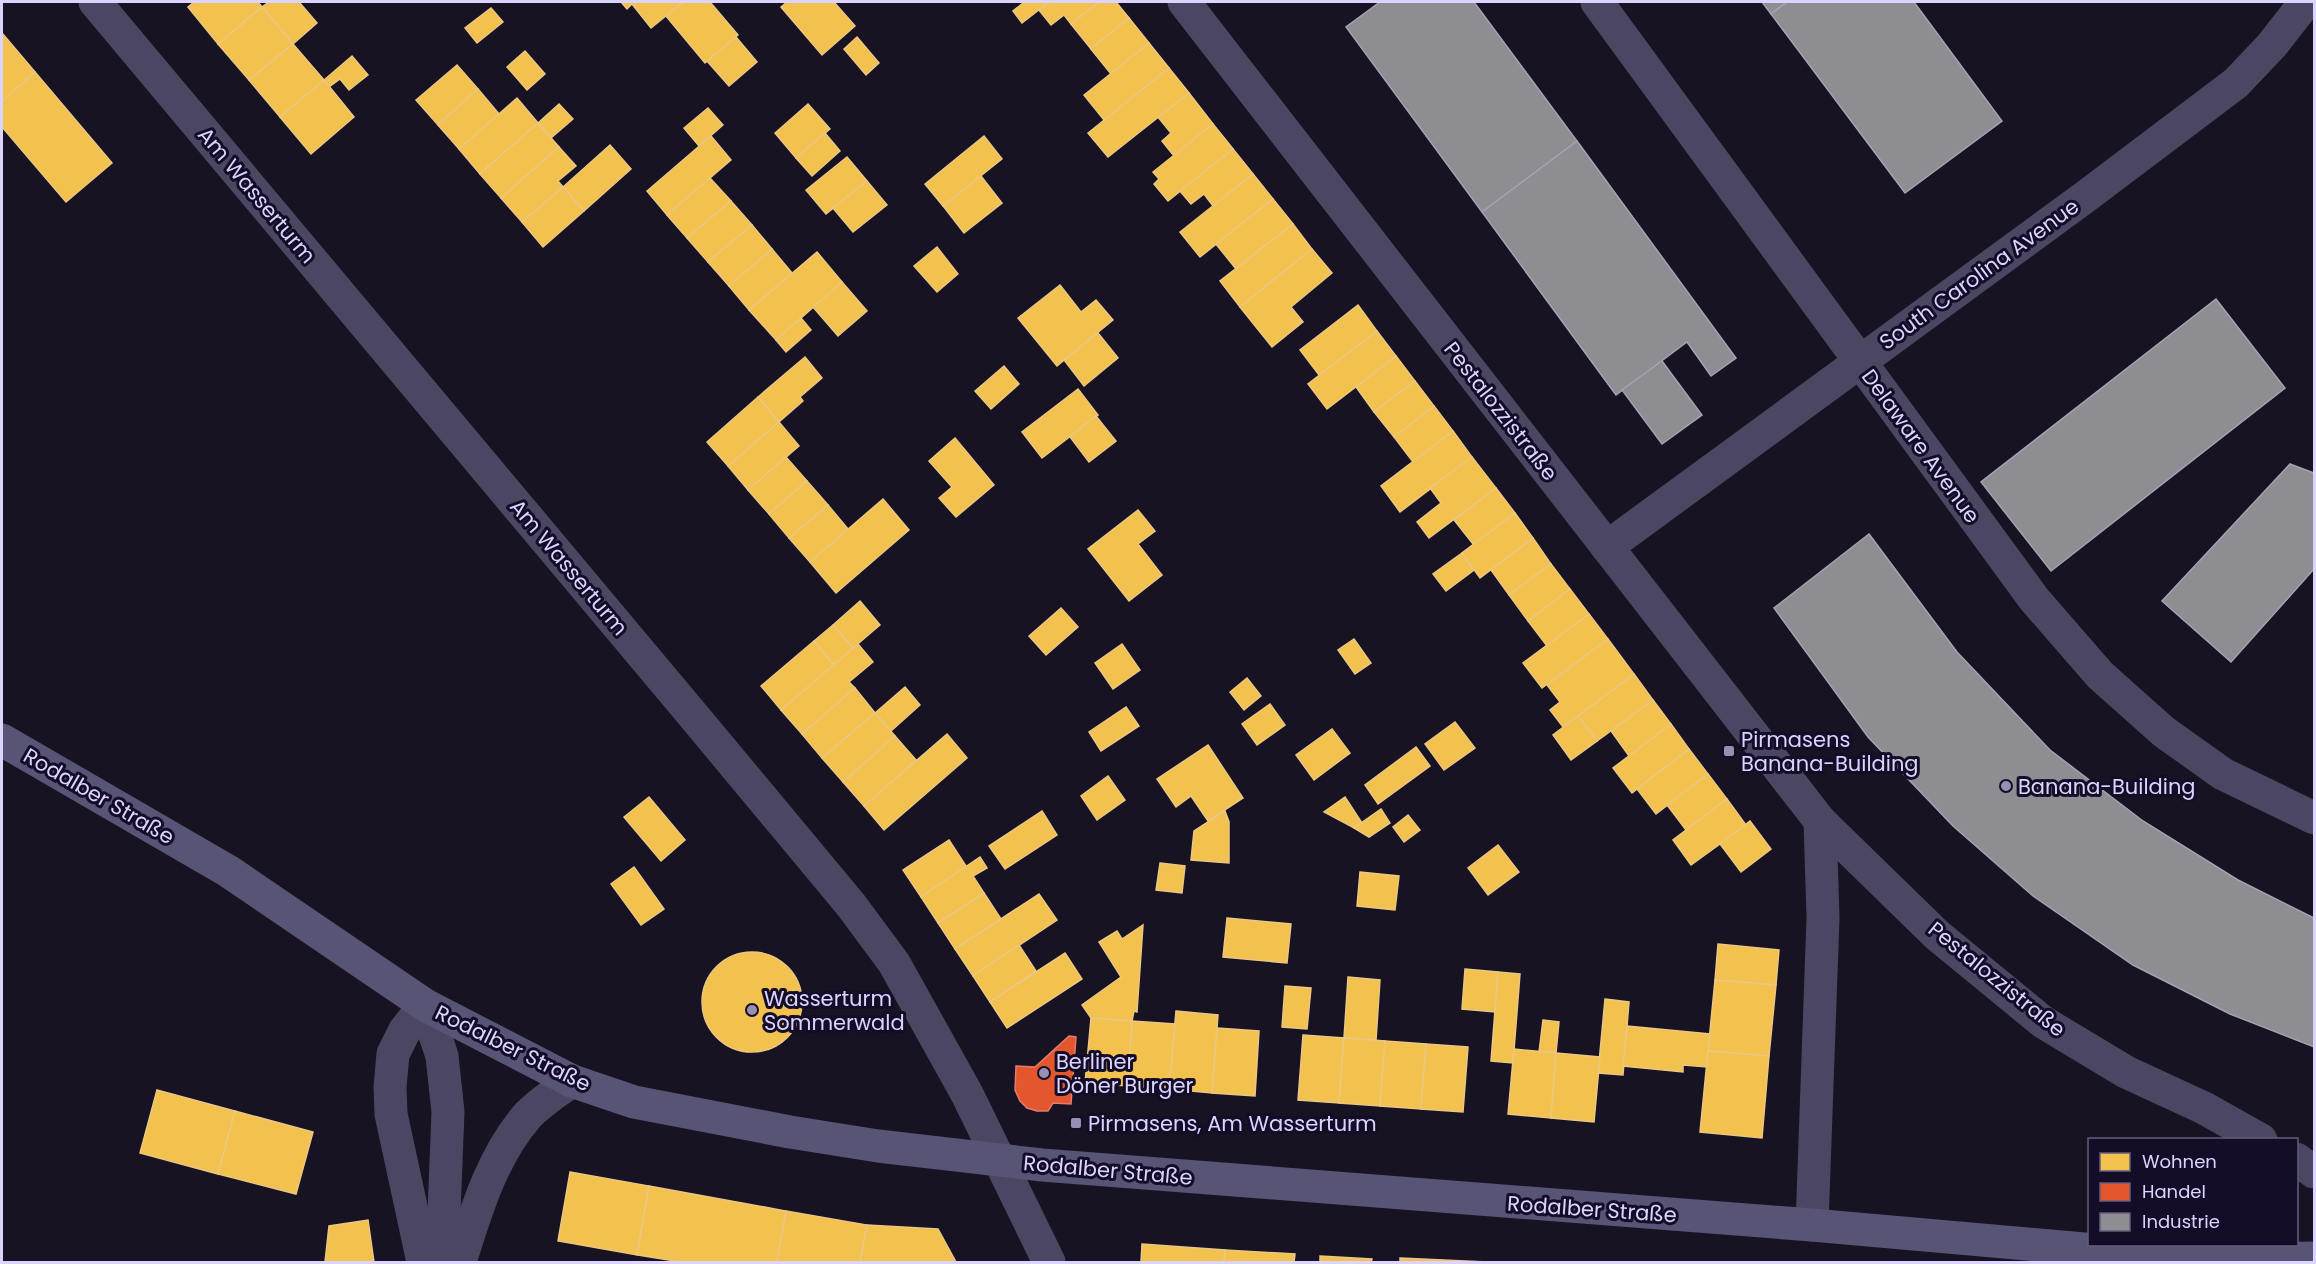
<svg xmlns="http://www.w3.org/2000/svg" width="2316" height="1264" font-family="Poppins,sans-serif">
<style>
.homes{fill:#f2c14e;stroke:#ebc783;stroke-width:1.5}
.shops{fill:#e4572e;stroke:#e27c6d;stroke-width:1.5}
.industry{fill:#8d8d92;stroke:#a5a2b3;stroke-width:1.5}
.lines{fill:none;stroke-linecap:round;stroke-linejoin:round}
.street{stroke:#4b4763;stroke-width:33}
.secondary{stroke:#585475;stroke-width:33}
.poi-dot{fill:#9790b2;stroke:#140d28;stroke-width:2}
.labels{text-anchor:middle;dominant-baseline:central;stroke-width:6;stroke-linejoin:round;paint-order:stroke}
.street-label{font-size:21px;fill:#dcd4ff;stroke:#140d28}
.poi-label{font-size:21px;fill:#dcd4ff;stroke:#140d28;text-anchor:start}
</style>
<rect width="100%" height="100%" fill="#171322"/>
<g class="homes">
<polygon points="194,2 258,2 262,7 218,44 188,7"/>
<polygon points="269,2 299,2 317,23 293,44 262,7"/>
<polygon points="621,2 683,2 651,28 632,4 627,9"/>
<polygon points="683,2 710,2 738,35 705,63 666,16"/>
<polygon points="787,2 834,2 855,26 822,55 781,7"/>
<polygon points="1022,2 1049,2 1022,23 1013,11 1023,3"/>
<polygon points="1049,2 1099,2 1071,24 1064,15 1051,25 1039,10"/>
<polygon points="1099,2 1116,2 1129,18 1091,49 1071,24"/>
<polygon points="262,7 293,44 249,80 218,44"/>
<polygon points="491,8 503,22 477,43 465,28"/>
<polygon points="1129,18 1149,43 1111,74 1091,49"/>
<polygon points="2,33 35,72 2,101"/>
<polygon points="736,37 757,62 729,86 707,61"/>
<polygon points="857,37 879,63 866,75 844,49"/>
<polygon points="1149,43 1169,68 1104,120 1084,95"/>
<polygon points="293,44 324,80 280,117 249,80"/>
<polygon points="525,51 545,74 527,90 507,67"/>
<polygon points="352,56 368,75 349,90 340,79 329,87 324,80"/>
<polygon points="457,65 478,89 438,125 416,100"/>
<polygon points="1169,68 1189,93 1108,157 1088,133"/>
<polygon points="35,72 112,163 66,202 2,127 2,101"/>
<polygon points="324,80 354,117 311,154 280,117"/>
<polygon points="478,89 499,114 459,149 438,125"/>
<polygon points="1189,93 1213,124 1174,156 1162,141 1171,133 1158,117"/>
<polygon points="517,98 538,123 480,174 459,149"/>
<polygon points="559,104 573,119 551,138 538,123"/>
<polygon points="808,104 830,129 796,158 775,133"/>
<polygon points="708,108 723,125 699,146 684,128"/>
<polygon points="538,123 559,147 501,198 480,174"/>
<polygon points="1213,124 1233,149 1168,201 1154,184 1159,179 1153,172"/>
<polygon points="825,133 840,151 812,176 796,158"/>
<polygon points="711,136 731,160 667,215 647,191"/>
<polygon points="984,136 1002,159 943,206 925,184"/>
<polygon points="610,145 631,169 584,211 563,187"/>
<polygon points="559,147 576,166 558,181 563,187 522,222 501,198"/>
<polygon points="1233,149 1253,174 1213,206 1204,194 1191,204 1180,191"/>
<polygon points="847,157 867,181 826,214 806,190"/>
<polygon points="1253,174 1273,199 1200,257 1180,232"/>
<polygon points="981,176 1002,203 964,233 943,206"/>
<polygon points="710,178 731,201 687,238 667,215"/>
<polygon points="867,181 887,205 853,232 833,208"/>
<polygon points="563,187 584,211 543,247 522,222"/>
<polygon points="1273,199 1293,224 1236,269 1216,244"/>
<polygon points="731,201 752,225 708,262 687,238"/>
<polygon points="1293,224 1312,249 1240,307 1220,281"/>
<polygon points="752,225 772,249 729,286 708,262"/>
<polygon points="937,247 958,274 937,292 914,266"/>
<polygon points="772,249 792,273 749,310 729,286"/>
<polygon points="1312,249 1332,273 1291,307 1303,322 1272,347 1240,307"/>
<polygon points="817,252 842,282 776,340 749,310"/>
<polygon points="842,282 867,311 838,336 813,307"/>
<polygon points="1060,285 1081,312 1096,300 1113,320 1057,366 1018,318"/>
<polygon points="1358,305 1377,331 1319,375 1300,350"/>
<polygon points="801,318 811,330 786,352 776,340"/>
<polygon points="1377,331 1396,356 1327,409 1308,384"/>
<polygon points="1098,333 1118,358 1084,386 1064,360"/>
<polygon points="1396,356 1415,381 1374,412 1356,387"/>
<polygon points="805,357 822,378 800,397 803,401 779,422 758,397"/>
<polygon points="1004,366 1019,384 991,409 975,391"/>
<polygon points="1415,381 1434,406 1394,437 1374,412"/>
<polygon points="1078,389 1098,415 1042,458 1022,432"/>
<polygon points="758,397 779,422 728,466 707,442"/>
<polygon points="1434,406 1453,431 1413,462 1394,437"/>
<polygon points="1096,416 1116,441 1089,462 1070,437"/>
<polygon points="779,422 799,446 748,490 728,466"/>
<polygon points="1453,431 1472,457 1400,512 1381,486"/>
<polygon points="955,438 994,485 956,517 939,498 952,487 929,461"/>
<polygon points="786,457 807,481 769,514 748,490"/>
<polygon points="1472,457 1496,488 1429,538 1417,522 1441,503 1430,488"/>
<polygon points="807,481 828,505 789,538 769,514"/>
<polygon points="1496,488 1515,513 1473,544 1454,520"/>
<polygon points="883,499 909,530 836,593 810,562"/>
<polygon points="828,505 848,529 810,562 789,538"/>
<polygon points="1138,510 1155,531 1138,544 1162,575 1129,601 1088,549"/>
<polygon points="1515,513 1533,538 1480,578 1462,553"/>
<polygon points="1533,538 1551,564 1509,595 1491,570"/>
<polygon points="1462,553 1474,570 1446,591 1433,574"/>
<polygon points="1551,564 1570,589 1528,621 1509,595"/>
<polygon points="1570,589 1589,614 1547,646 1528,621"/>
<polygon points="860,601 880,625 853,648 833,625"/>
<polygon points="1061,608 1078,627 1046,655 1029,636"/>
<polygon points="1589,614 1608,639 1542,688 1523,663"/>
<polygon points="833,625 853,648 834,665 814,641"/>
<polygon points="1354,639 1371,663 1355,674 1338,650"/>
<polygon points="1608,639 1634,674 1563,727 1550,710 1560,702 1547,685"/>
<polygon points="814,641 834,665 781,710 761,686"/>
<polygon points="858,644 873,662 849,682 855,688 802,734 781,710"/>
<polygon points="1122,644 1140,670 1113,689 1095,663"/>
<polygon points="1634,674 1653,700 1597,741 1578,716"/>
<polygon points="1247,678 1261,696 1244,710 1230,692"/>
<polygon points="905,687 920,705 891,731 875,713"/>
<polygon points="855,688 875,713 822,758 802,734"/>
<polygon points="1653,700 1671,724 1629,756 1611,731"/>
<polygon points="1270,704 1285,725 1257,745 1242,724"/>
<polygon points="1126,707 1139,726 1101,751 1089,732"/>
<polygon points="875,713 895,736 843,782 822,758"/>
<polygon points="1578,716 1597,741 1571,760 1553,735"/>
<polygon points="1455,722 1475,748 1444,770 1425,744"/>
<polygon points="1671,724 1689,749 1632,793 1613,768"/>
<polygon points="1332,729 1350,753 1314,780 1296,755"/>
<polygon points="947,734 967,758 884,830 864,806"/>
<polygon points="895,736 916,760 864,806 843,782"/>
<polygon points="1208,745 1243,798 1208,821 1191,796 1176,807 1157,779"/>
<polygon points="1416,747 1430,766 1378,804 1365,785"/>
<polygon points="1689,749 1708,774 1656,814 1637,789"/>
<polygon points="1708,774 1727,799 1686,830 1667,805"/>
<polygon points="1108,776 1125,800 1097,820 1081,796"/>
<polygon points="649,797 685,840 661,861 624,817"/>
<polygon points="1345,797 1362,823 1354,828 1324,812"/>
<polygon points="1727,799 1746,825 1691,865 1673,840"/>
<polygon points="1381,809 1390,823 1369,837 1354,828"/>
<polygon points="1042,811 1057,835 1005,869 989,846"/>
<polygon points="1225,811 1229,822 1229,863 1191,860 1194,831"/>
<polygon points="1408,815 1420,830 1404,842 1393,827"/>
<polygon points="1750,821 1771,849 1741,872 1720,844"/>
<polygon points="949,840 966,866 921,897 903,870"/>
<polygon points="1498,845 1519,872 1488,895 1468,868"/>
<polygon points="980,857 987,868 973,876 984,893 938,923 921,897"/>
<polygon points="1160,863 1185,866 1182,893 1156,890"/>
<polygon points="634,867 664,909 641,925 611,884"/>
<polygon points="1360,872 1399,876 1395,910 1357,906"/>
<polygon points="984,893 1001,919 955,949 938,923"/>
<polygon points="1039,894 1057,920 973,976 955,949"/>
<polygon points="1227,918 1291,924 1287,963 1223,957"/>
<polygon points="1143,925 1137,1012 1134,1011 1132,1021 1091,1018 1082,1005 1121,977 1099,942 1117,931 1122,939"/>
<polygon points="1718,944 1779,950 1776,985 1715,980"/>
<polygon points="1019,945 1036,971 990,1002 973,976"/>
<circle cx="752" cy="1002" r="50"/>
<polygon points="1065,953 1082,979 1007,1028 990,1002"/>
<polygon points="1465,969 1498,972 1495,1012 1462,1009"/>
<polygon points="1498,972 1520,974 1513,1063 1491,1061"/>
<polygon points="1348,977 1380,980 1376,1040 1344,1038"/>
<polygon points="1715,980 1776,985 1769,1056 1708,1051"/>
<polygon points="1285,986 1311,988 1307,1029 1282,1027"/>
<polygon points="1605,999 1629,1002 1623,1075 1598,1073"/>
<polygon points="1176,1011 1218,1015 1212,1093 1169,1089"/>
<polygon points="1091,1018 1132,1021 1128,1086 1085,1083"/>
<polygon points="1543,1020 1559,1022 1556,1053 1539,1052"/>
<polygon points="1132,1021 1175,1024 1169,1089 1128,1086"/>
<polygon points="1627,1026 1710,1034 1707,1067 1683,1065 1683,1072 1623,1066"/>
<polygon points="1217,1028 1259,1031 1255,1096 1212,1093"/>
<polygon points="1303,1035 1344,1038 1339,1103 1298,1100"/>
<polygon points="1344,1038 1385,1041 1380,1106 1339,1103"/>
<polygon points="1385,1041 1426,1044 1421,1109 1380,1106"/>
<polygon points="1426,1044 1468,1047 1463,1112 1421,1109"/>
<polygon points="1514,1049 1556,1053 1551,1118 1508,1114"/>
<polygon points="1708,1051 1769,1056 1762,1138 1700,1132"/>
<polygon points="1556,1053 1600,1057 1594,1122 1551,1118"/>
<polygon points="157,1090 235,1111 218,1174 140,1153"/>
<polygon points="235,1111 313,1132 296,1194 218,1174"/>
<polygon points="570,1172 649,1186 637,1255 558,1241"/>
<polygon points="649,1186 786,1211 777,1262 681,1262 637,1255"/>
<polygon points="786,1211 867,1225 860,1262 777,1262"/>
<polygon points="368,1220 374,1262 325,1262 329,1226"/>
<polygon points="867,1225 938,1229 956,1262 860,1262"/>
<polygon points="1142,1244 1225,1250 1224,1262 1141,1262"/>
<polygon points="1225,1250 1295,1254 1294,1262 1224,1262"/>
<polygon points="1320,1256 1372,1259 1371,1262 1320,1262"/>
<polygon points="1400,1258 1488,1262 1400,1262"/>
</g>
<polygon class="shops" points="1069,1036 1076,1037 1071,1104 1053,1103 1048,1111 1037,1111 1027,1108 1020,1101 1015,1090 1016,1066 1035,1067"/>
<g class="industry">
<polygon points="1380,2 1474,2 1577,141 1482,212 1346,27"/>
<polygon points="1762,2 1787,2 1771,14"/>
<polygon points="1787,2 1914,2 2002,121 1905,193 1771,14"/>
<polygon points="1577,141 1736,358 1711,376 1687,342 1616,395 1482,212"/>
<polygon points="2216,299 2285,388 2051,571 1981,482"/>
<polygon points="1662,361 1702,415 1662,444 1622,390"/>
<polygon points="2290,464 2314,473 2314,569 2231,662 2162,601"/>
<polygon points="1869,534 1957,652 2050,750 2143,821 2238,880 2314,918 2314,1047 2230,1014 2133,965 2033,896 1953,826 1868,737 1774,608"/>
</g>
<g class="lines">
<g class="street">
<polyline points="95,2 697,720 851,905 894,963 967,1094 1049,1262"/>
<polyline points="1184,2 1820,821 1937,935 2043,1022 2126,1072 2204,1108 2261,1140"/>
<polyline points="1597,2 2034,599 2100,675 2164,732 2223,774 2314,818"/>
<polyline points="1607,547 2085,197 2236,83 2272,45 2304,4"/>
<polyline points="425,1005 442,1056 448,1112 442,1262"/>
<polyline points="2296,1159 2314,1172"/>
<polyline points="1812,1225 1823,918 1820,821"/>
<polyline points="423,1262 391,1114 390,1087 393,1054 405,1030 425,1005"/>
<path d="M 460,1262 C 476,1211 492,1156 528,1115 C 541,1102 557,1091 572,1081"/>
</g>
<polyline class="secondary" points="2,740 228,871 425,1005 572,1081 634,1102 790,1132 878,1146 1042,1165 1812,1225 2118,1252 2264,1259 2314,1258"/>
</g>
<g class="poi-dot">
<rect x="1723" y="745" width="12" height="12" rx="3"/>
<circle cx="2006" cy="786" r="6"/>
<circle cx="752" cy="1010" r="6"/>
<circle cx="1044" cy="1073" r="6"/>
<rect x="1070" y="1117" width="12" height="12" rx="3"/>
</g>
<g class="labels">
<g class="street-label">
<text transform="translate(257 195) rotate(50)">Am Wasserturm</text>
<text transform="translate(1979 274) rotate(-36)">South Carolina Avenue</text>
<text transform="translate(1501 411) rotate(52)">Pestalozzistraße</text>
<text transform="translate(1921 446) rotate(54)">Delaware Avenue</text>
<text transform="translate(569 567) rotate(50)">Am Wasserturm</text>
<text transform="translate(99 796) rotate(30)">Rodalber Straße</text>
<text transform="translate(1997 979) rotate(39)">Pestalozzistraße</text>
<text transform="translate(513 1048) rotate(26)">Rodalber Straße</text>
<text transform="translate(1108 1170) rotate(5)">Rodalber Straße</text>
<text transform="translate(1592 1209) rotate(4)">Rodalber Straße</text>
</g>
<g class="poi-label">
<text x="1741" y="739">Pirmasens<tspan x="1741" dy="24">Banana-Building</tspan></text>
<text x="2018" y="786">Banana-Building</text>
<text x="764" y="998">Wasserturm<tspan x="764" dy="24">Sommerwald</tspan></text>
<text x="1056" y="1061">Berliner<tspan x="1056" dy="24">Döner Burger</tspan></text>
<text x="1088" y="1123">Pirmasens, Am Wasserturm</text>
</g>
</g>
<rect width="2316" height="1264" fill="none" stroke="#dcd4ff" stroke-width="6"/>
<rect x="2088" y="1138" width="210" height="108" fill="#140d28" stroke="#645d7e" stroke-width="1.5"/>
<rect x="2100" y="1153" width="30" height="18" fill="#f2c14e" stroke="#645d7e" stroke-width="1.5"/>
<text x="2142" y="1168" font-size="18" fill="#dcd4ff">Wohnen</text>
<rect x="2100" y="1183" width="30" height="18" fill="#e4572e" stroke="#645d7e" stroke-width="1.5"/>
<text x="2142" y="1198" font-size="18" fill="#dcd4ff">Handel</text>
<rect x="2100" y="1213" width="30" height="18" fill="#8d8d92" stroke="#645d7e" stroke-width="1.5"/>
<text x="2142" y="1228" font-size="18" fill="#dcd4ff">Industrie</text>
</svg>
